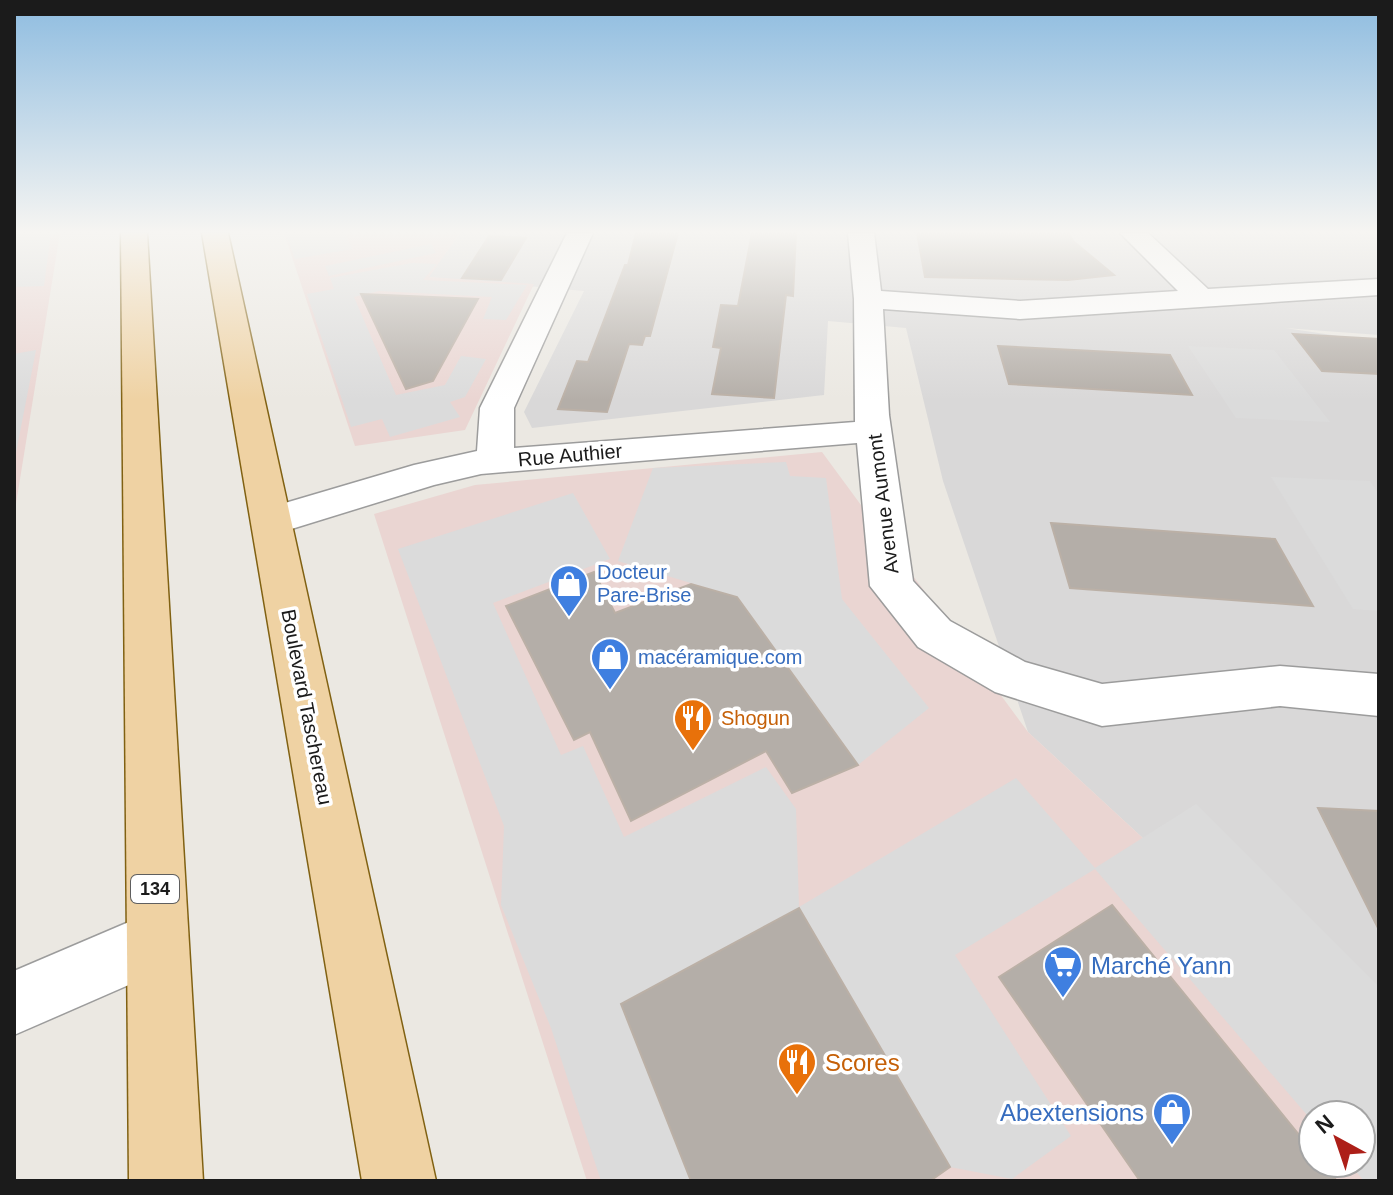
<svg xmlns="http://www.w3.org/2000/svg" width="1393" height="1195" font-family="Helvetica,sans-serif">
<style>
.residential{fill:#d9d8d8}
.commercial{fill:#ead5d2;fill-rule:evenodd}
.parking{fill:#dbdbdb}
.building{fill:#b4aea8;stroke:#bbb0a6;stroke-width:2}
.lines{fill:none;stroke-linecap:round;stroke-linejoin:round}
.street-casing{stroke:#9c9c9c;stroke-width:3}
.primary-casing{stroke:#806112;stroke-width:3}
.street{fill:#fff;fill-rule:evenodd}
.primary{fill:#efd2a3;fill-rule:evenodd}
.labels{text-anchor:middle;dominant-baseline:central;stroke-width:7;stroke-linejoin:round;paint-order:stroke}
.shield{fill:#fff;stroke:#5f5f5f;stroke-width:2}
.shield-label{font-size:18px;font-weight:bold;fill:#1b1b1b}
.street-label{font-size:20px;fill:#1b1b1b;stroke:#fff}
.shop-label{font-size:20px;fill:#366cbe;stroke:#fff;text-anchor:start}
.food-label{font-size:20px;fill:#c56008;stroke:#fff;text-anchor:start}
.near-shop-label{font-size:24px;fill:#366cbe;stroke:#fff;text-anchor:start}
.near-food-label{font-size:24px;fill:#c56008;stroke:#fff;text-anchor:start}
</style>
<rect width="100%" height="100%" fill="#ebe8e2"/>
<polygon class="residential" points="460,233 1379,233 1379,335 1285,328 1379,342 1379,1056 1028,732 943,481 906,328 828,321 824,395 532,428 524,412 584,291 428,277"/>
<g class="commercial">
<polygon points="14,233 60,233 14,516"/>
<polygon points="284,233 460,233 429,277 534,284 465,430 355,446"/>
<path d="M 822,452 L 1028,732 L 1379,1056 L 1379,1181 L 587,1181 L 374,514 L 475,485 ZM 1313,1115 L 1361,1115 L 1361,1163 L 1313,1163 Z"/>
</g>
<g class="parking">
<polygon points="14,233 51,233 44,286 14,287"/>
<polygon points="285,233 345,233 352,249 295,259"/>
<polygon points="431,244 436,253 329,276 325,266"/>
<polygon points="412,263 437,264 423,280 527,285 506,320 483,319 492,297 379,291 354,297 396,395 445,385 461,356 486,359 465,397 450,402 460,417 390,437 382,419 351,427 307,294 334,289 330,278"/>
<polygon points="1188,346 1274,350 1330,422 1236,418"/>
<polygon points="36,350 14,463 14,354"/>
<polygon points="786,462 790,476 826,478 842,599 929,708 858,765 737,597 618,561 653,468"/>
<polygon points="1271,477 1370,481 1379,494 1379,611 1353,609"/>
<polygon points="573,493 610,559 493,603 561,755 583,746 624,837 766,767 796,809 799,907 1016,778 1095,868 1196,804 1379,987 1379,1181 1364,1181 1349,1163 1361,1163 1361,1115 1313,1115 1313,1122 1095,869 955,955 1071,1136 1012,1179 950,1167 799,908 621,1004 691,1181 601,1181 551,1028 501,905 504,826 398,549"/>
</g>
<g class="building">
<polygon points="636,233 678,233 650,336 645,336 642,345 629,344 607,412 558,409 577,361 588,362 625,265 628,265"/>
<polygon points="752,233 796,233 793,296 786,295 774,398 712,394 721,348 713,347 721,305 738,306"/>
<polygon points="917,233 1069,233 1073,241 1114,275 1068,280 925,277"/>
<polygon points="489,236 526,238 501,280 462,278"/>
<polygon points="361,294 478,299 433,381 406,389"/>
<polygon points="1293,334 1379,339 1379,374 1322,371"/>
<polygon points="998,346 1170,355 1192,395 1009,384"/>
<polygon points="1051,523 1275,539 1313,606 1070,588"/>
<polygon points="594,572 615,613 691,584 737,597 858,765 792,793 766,751 631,821 590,732 574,740 506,606"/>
<polygon points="1318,808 1379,811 1379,930"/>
<polygon points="1112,905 1313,1152 1313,1163 1322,1163 1337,1181 1140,1181 999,977"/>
<polygon points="799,908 950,1167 930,1181 691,1181 621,1004"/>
</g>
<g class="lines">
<defs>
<g id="street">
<polygon points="567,233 593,233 514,408 514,448 855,422 854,299 848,233 874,233 881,291 1020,301 1178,291 1120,233 1148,233 1208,289 1379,279 1379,295 1020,319 883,309 889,415 913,581 950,621 1025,662 1102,684 1280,666 1379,674 1379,716 1280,706 1102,726 995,692 918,647 870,586 857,443 481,474 434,485 272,535 258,531 252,521 258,511 414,465 477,451 480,408"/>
<polygon points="157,910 179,919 188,941 179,963 14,1035 14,971"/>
</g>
<g id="primary">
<polygon points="121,233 147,233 203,1181 129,1181"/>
<polygon points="202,233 228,233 436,1181 362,1181"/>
</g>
</defs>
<use href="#street" class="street-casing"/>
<use href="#primary" class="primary-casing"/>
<use href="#street" class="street"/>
<use href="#primary" class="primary"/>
</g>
<linearGradient id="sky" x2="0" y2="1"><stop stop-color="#8ebce0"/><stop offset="0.58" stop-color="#f6f5f2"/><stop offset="1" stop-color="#f6f5f2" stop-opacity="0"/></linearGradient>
<rect width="1393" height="400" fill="url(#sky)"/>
<defs>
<symbol id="shop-pin" viewBox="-11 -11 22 30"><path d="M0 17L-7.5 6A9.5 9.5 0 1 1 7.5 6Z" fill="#3f7fe0" stroke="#fff"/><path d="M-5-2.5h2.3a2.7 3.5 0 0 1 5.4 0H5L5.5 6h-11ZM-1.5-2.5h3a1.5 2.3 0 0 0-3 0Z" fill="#fff"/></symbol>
<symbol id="restaurant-pin" viewBox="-11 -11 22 30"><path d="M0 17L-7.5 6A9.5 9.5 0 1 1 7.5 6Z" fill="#e8710a" stroke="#fff"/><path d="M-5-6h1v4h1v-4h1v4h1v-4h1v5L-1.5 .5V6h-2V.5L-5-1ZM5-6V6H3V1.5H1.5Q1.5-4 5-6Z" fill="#fff"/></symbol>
<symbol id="supermarket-pin" viewBox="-11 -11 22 30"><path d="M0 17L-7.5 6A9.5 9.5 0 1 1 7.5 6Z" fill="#3f7fe0" stroke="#fff"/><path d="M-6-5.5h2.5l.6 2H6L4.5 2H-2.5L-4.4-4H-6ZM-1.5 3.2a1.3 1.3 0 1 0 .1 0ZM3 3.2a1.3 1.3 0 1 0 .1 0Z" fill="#fff"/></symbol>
</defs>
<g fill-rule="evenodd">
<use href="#shop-pin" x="547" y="562" width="44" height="60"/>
<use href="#shop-pin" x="588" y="635" width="44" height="60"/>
<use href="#restaurant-pin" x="671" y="696" width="44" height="60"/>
<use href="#supermarket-pin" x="1041" y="943" width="44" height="60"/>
<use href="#restaurant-pin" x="775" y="1040" width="44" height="60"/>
<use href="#shop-pin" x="1150" y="1090" width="44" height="60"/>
</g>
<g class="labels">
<rect class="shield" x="131" y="875" width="48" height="28" rx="6"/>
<g class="shield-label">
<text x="155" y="889">134</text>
</g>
<g class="street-label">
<text transform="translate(570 455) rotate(-5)">Rue Authier</text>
<text transform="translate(883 504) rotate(-97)">Avenue Aumont</text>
<text transform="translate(307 707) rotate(79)">Boulevard Taschereau</text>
</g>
<g class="shop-label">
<text x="597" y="572">Docteur<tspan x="597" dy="23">Pare-Brise</tspan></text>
<text x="638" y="657">macéramique.com</text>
</g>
<g class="food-label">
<text x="721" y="718">Shogun</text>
</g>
<g class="near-shop-label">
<text x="1091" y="965">Marché Yann</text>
<text x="1144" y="1112" text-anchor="end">Abextensions</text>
</g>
<g class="near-food-label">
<text x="825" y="1062">Scores</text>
</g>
</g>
<rect width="1393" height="1195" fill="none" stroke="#1b1b1b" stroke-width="32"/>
<g transform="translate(1337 1139) rotate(320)"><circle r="38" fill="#ffffff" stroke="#a4a4a4" stroke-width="2"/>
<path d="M0-6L14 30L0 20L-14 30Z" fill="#ad1f18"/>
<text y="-12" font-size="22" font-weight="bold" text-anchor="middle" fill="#1b1b1b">N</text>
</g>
</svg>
